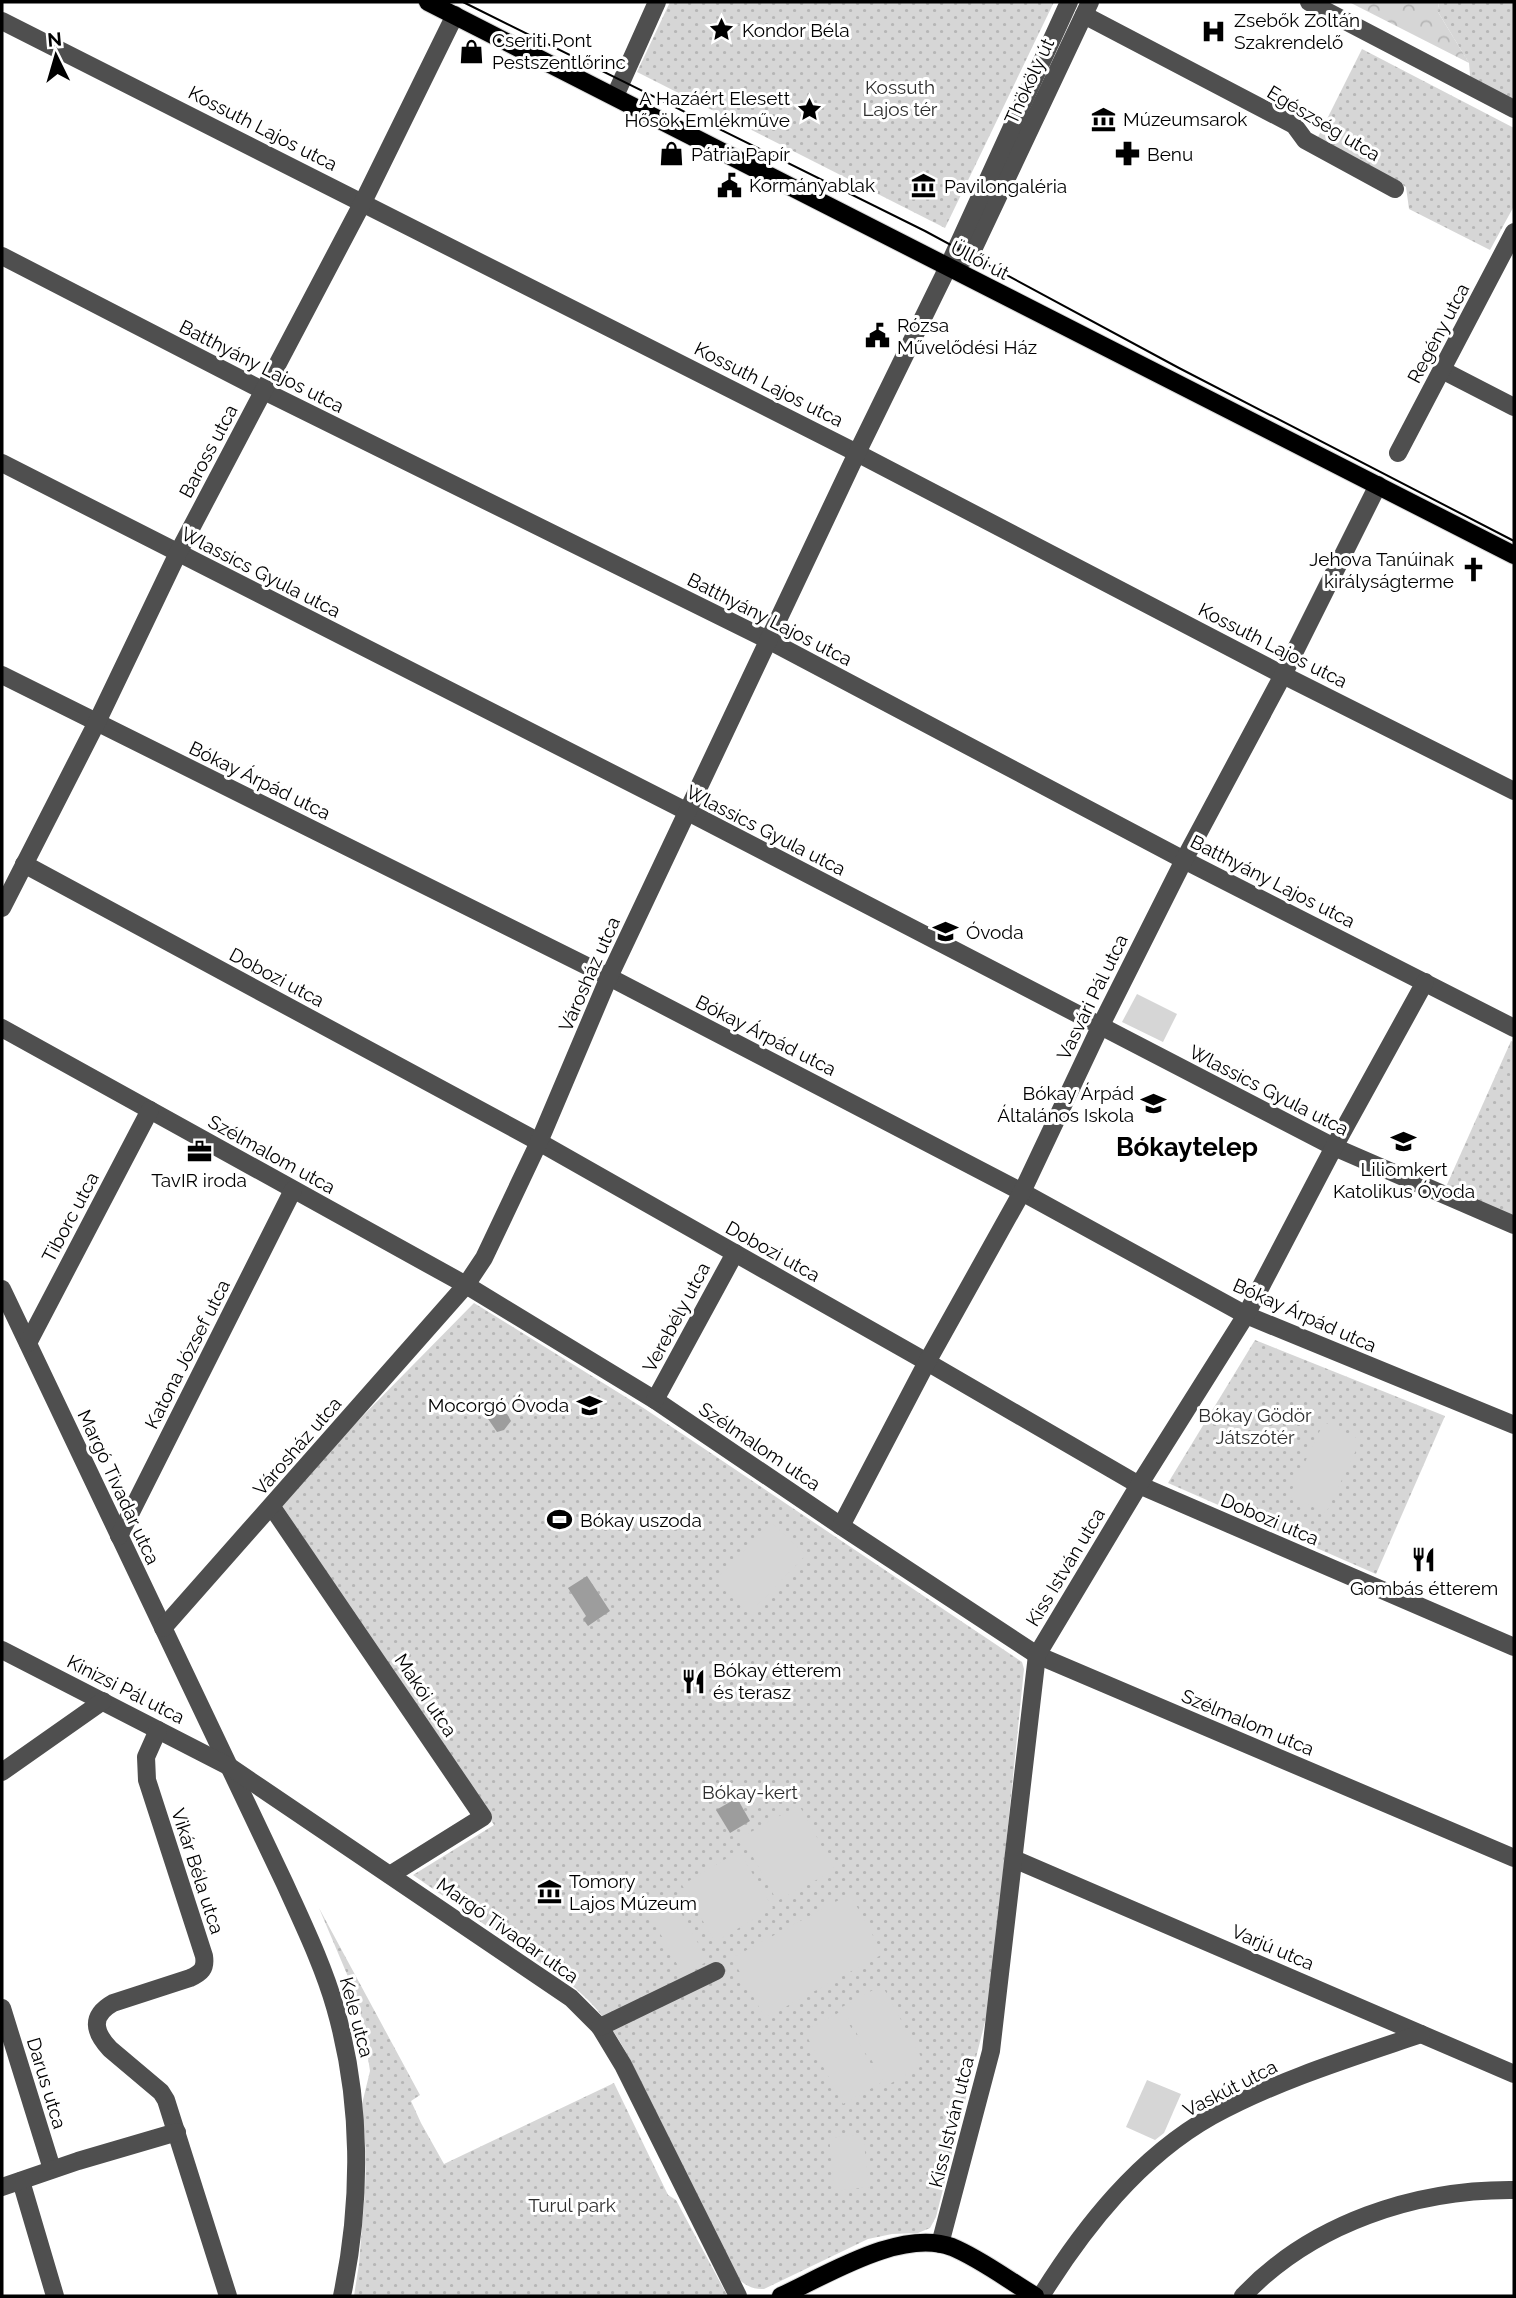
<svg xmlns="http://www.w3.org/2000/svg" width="1516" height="2298" font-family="Raleway,sans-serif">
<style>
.grass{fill:url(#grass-dots)}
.forest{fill:url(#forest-crowns)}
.garden{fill:#d6d6d6}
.water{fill:#9d9d9d}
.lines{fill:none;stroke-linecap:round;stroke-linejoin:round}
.major-casing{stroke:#dbdbdb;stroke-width:20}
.minor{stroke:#4f4f4f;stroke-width:18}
.major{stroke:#000;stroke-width:18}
.tram{stroke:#000;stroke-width:2}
.labels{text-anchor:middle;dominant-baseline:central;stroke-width:6;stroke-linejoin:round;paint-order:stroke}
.poi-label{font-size:19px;fill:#000;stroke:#fff;text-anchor:start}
.street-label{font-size:19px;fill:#000;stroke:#fff}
.park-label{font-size:19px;fill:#2d2d2d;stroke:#fff}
.district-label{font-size:26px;font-weight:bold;fill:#000;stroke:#fff}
</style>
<defs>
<pattern id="grass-dots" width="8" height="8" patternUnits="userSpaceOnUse" patternTransform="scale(1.75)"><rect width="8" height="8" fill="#d6d6d6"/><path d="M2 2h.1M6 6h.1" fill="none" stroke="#b6b6b6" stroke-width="1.8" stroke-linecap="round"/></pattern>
<pattern id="forest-crowns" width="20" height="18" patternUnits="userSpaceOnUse" patternTransform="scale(1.75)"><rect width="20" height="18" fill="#d6d6d6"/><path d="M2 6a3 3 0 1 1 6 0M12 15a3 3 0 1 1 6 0" fill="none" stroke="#b6b6b6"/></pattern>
</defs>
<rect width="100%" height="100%" fill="#fff"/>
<g class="grass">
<polygon points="670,2 1054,2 945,228 637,72"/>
<polygon points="1439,2 1514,2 1514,109 1471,86 1469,63 1438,12"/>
<polygon points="1362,49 1514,128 1514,206 1490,250 1409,209 1406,187 1317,139"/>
<polygon points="1511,1041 1514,1042 1514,1217 1445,1189"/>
<path d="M 474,1303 L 645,1409 L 1022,1662 L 1024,1669 L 990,2002 L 936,2217 L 930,2228 L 918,2233 L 892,2234 L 868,2239 L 764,2289 C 748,2290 741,2281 730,2272 C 708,2225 686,2178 664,2131 C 637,2075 618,2019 566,1981 L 413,1875 L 494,1825 L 279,1501 Z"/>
<polygon points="1255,1340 1445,1416 1376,1574 1168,1483"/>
<polygon points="319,1908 420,2095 411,2101 421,2123 444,2164 614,2083 668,2195 676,2200 727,2295 354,2296 359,2264 365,2191 366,2156 362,2104 370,2071 362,2018 349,1979"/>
</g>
<polygon class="forest" points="1349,2 1439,2 1438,12 1469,63"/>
<g class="garden">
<polygon points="1137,994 1177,1014 1163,1042 1122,1022"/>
<polygon points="1324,1422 1361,1440 1326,1513 1289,1496"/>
<polygon points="771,1522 806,1555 749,1614 715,1581"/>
<polygon points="799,1805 835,1870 777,1901 742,1837"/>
<polygon points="739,1851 773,1908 715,1942 682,1885"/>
<polygon points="850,1894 883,1954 765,2018 732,1958"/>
<polygon points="675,1902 708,1961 683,1975 650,1915"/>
<polygon points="882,1985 925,2064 886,2086 842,2007"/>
<polygon points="842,2011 881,2083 843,2104 804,2031"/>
<polygon points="1147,2080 1181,2094 1164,2133 1155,2140 1126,2127"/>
<polygon points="863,2134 869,2187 835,2191 829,2138"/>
</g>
<g class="water">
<polygon points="492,1405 500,1414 507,1414 511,1421 504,1430 497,1432 484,1413"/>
<polygon points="587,1576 610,1611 588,1626 583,1619 586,1616 568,1588"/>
<polygon points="737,1798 750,1821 730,1833 716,1810"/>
</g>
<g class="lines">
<defs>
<g id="major">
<polyline points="428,2 1514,555"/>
<path d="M 781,2296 C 827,2275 901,2228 952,2247 C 981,2259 1008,2280 1035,2296"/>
</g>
</defs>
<use href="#major" class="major-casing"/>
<g class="minor">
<polyline points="1309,2 1514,109"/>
<polyline points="1084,15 1294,125 1305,140 1395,189"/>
<polyline points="2,21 857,453 1283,675 1514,791"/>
<polyline points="615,96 657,2"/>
<polyline points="2,256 264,391 770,641 1184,860 1514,1028"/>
<polyline points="948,267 970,256 1090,2"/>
<polyline points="1442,370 1514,407"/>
<polyline points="1398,453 1514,232"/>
<polyline points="2,463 688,812 1334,1147 1514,1225"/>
<polyline points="2,675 609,977 1022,1192 1246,1315 1514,1425"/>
<polyline points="24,864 539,1142 927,1362 1139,1485 1514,1647"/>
<polyline points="2,908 97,722 178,553 363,202 455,15"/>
<polyline points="2,1028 466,1285 655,1400 841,1526 1037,1655 1514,1858"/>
<path d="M 2,1289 L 285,1884 C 303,1924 323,1965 335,2007 C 362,2101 362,2201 342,2296"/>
<polyline points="28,1343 150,1110"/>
<polyline points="655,1400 735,1253"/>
<polyline points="272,1507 483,1817 390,1875"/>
<polyline points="841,1526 927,1362 1022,1192 1100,1027 1184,860 1283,675 1378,485"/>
<polyline points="119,1536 293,1190"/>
<polyline points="163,1628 466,1285 484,1258 539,1142 609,977 857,453 948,267 1069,2"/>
<polyline points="2,1650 230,1767 571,1998 600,2027 623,2065 738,2296"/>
<path d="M 158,1730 L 146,1757 L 147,1780 L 204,1956 C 206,1969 201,1973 190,1978 L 113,2003 C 90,2016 94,2032 110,2049 L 161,2092 L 166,2100 L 228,2296"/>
<polyline points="2,1772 103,1701"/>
<polyline points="1014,1859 1514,2074"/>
<polyline points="2,2008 52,2169"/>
<polyline points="600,2027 716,1971"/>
<polyline points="21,2181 55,2296"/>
<polyline points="2,2187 78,2161 177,2132"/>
<polyline points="940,2244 991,2051 1037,1655 1139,1485 1246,1315 1334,1147 1425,982"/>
<path d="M 1041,2296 C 1084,2227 1139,2157 1212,2116 C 1278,2080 1350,2058 1421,2034"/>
<path d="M 1243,2296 C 1312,2223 1416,2189 1514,2190"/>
</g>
<use href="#major" class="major"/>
<polyline class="tram" points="463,2 925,231 1179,368 1514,541"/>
</g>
<defs>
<symbol id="sight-bare" viewBox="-9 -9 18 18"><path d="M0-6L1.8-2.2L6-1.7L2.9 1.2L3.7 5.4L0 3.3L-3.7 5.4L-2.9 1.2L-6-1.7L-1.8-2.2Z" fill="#000" stroke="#fff" stroke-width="2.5" paint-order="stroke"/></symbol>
<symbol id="hospital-bare" viewBox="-9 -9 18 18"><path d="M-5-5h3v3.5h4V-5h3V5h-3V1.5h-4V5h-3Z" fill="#000" stroke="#fff" stroke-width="2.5" paint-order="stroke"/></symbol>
<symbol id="shop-bare" viewBox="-9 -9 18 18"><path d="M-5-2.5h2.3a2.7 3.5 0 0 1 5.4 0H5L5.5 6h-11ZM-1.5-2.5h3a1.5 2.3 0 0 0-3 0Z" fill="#000" stroke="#fff" stroke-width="2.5" paint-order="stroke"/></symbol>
<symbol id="museum-bare" viewBox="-9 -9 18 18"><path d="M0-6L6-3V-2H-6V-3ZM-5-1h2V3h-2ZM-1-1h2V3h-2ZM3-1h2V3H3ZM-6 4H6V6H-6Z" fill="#000" stroke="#fff" stroke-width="2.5" paint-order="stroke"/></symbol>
<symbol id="pharmacy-bare" viewBox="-9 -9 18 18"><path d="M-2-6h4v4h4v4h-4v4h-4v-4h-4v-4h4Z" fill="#000" stroke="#fff" stroke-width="2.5" paint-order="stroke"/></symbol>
<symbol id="civic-bare" viewBox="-9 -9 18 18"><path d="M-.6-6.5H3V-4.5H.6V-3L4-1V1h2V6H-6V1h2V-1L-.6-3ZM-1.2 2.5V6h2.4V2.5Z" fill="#000" stroke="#fff" stroke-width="2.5" paint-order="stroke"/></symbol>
<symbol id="church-bare" viewBox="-9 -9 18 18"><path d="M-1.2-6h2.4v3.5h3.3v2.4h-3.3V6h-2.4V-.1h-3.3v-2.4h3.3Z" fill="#000" stroke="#fff" stroke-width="2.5" paint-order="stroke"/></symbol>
<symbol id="school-bare" viewBox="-9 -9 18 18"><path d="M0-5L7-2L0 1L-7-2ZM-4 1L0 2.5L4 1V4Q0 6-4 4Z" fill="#000" stroke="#fff" stroke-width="2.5" paint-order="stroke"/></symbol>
<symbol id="office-bare" viewBox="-9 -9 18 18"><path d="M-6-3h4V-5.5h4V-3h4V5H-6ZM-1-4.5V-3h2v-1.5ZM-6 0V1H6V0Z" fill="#000" stroke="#fff" stroke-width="2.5" paint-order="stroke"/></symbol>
<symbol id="stadium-bare" viewBox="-9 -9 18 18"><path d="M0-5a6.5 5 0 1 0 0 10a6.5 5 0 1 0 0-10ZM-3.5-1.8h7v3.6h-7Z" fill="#000" stroke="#fff" stroke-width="2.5" paint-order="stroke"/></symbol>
<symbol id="restaurant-bare" viewBox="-9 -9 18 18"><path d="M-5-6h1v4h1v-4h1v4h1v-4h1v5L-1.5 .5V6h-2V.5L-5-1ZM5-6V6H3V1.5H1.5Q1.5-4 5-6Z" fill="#000" stroke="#fff" stroke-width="2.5" paint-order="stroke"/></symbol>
</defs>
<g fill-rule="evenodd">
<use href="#sight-bare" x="704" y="12" width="35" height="35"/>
<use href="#hospital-bare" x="1196" y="14" width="35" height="35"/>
<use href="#shop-bare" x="454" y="34" width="35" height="35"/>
<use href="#sight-bare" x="792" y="92" width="35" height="35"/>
<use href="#museum-bare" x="1086" y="102" width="35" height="35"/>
<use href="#shop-bare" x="654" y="136" width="35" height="35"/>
<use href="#pharmacy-bare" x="1110" y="136" width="35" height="35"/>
<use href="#civic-bare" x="712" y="168" width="35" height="35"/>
<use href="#museum-bare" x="906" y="168" width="35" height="35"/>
<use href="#civic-bare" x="860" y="318" width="35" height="35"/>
<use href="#church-bare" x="1456" y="552" width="35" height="35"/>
<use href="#school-bare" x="928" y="914" width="35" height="35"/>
<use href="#school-bare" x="1136" y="1086" width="35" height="35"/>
<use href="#school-bare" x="1386" y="1124" width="35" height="35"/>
<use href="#office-bare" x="182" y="1134" width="35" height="35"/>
<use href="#school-bare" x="572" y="1388" width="35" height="35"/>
<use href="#stadium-bare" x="542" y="1502" width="35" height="35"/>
<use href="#restaurant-bare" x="1406" y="1542" width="35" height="35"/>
<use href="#restaurant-bare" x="676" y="1664" width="35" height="35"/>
<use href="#museum-bare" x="532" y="1874" width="35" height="35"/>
</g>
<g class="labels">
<g class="poi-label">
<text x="1234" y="20">Zsebők Zoltán<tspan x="1234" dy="22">Szakrendelő</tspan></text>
<text x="742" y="30">Kondor Béla</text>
<text x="492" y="40">Cseriti Pont<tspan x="492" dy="22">Pestszentlőrinc</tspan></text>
<text x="790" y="98" text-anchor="end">A Hazáért Elesett<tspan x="790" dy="22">Hősök Emlékműve</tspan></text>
<text x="1123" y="119">Múzeumsarok</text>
<text x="691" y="154">Pátria Papír</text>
<text x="1147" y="154">Benu</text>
<text x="749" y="185">Kormányablak</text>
<text x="944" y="186">Pavilongaléria</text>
<text x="897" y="325">Rózsa<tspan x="897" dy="22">Művelődési Ház</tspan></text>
<text x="1454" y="559" text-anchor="end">Jehova Tanúinak<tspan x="1454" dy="22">királyságterme</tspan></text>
<text x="966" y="932">Óvoda</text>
<text x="1134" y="1093" text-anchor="end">Bókay Árpád<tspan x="1134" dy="22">Általános Iskola</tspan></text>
<text x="1404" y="1169" text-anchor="middle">Liliomkert<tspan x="1404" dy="22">Katolikus Óvoda</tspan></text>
<text x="199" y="1180" text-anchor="middle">TavIR iroda</text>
<text x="569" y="1405" text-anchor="end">Mocorgó Óvoda</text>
<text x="580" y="1520">Bókay uszoda</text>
<text x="1424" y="1588" text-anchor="middle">Gombás étterem</text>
<text x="713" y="1670">Bókay étterem<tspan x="713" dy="22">és terasz</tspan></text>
<text x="569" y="1881">Tomory<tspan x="569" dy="22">Lajos Múzeum</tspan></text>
</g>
<g class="street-label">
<text transform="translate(1029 81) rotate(-65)">Thököly út</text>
<text transform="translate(1324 123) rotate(31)">Egészség utca</text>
<text transform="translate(263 128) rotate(27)">Kossuth Lajos utca</text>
<text transform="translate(980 260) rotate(27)">Üllői út</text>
<text transform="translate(1438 333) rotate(-62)">Regény utca</text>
<text transform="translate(262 366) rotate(27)">Batthyány Lajos utca</text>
<text transform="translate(769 384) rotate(27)">Kossuth Lajos utca</text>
<text transform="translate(208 451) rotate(-62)">Baross utca</text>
<text transform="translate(261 572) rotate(27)">Wlassics Gyula utca</text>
<text transform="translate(770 619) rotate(27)">Batthyány Lajos utca</text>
<text transform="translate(1273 645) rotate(27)">Kossuth Lajos utca</text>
<text transform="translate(260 780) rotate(26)">Bókay Árpád utca</text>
<text transform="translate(766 830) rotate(27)">Wlassics Gyula utca</text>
<text transform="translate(1273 881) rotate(27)">Batthyány Lajos utca</text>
<text transform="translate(589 974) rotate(-66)">Városház utca</text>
<text transform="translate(277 977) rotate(28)">Dobozi utca</text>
<text transform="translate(1092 997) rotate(-64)">Vasvári Pál utca</text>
<text transform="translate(766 1035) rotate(27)">Bókay Árpád utca</text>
<text transform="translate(1269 1090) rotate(27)">Wlassics Gyula utca</text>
<text transform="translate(272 1154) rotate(29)">Szélmalom utca</text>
<text transform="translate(70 1217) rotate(-62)">Tiborc utca</text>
<text transform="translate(773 1251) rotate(29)">Dobozi utca</text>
<text transform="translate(1305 1315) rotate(24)">Bókay Árpád utca</text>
<text transform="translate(676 1317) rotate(-62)">Verebély utca</text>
<text transform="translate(187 1354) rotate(-63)">Katona József utca</text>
<text transform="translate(297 1446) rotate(-49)">Városház utca</text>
<text transform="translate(760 1446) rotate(34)">Szélmalom utca</text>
<text transform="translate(119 1487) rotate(65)">Margó Tivadar utca</text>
<text transform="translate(1270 1519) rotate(23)">Dobozi utca</text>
<text transform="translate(1065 1567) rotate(-59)">Kiss István utca</text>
<text transform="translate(126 1689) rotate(27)">Kinizsi Pál utca</text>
<text transform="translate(426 1695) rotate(56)">Makói utca</text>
<text transform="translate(1248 1722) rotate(23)">Szélmalom utca</text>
<text transform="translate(198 1871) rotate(72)">Vikár Béla utca</text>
<text transform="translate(508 1930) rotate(35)">Margó Tivadar utca</text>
<text transform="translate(1273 1947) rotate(23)">Varjú utca</text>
<text transform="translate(357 2017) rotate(75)">Kele utca</text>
<text transform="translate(47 2083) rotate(73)">Darus utca</text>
<text transform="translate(1230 2088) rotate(-27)">Vaskút utca</text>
<text transform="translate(951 2122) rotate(-76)">Kiss István utca</text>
</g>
<g class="park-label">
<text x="900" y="87">Kossuth<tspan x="900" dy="22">Lajos tér</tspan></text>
<text x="1255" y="1415">Bókay Gödör<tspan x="1255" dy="22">Játszótér</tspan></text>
<text x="750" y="1792">Bókay-kert</text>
<text x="572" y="2205">Turul park</text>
</g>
<g class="district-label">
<text x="1187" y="1147">Bókaytelep</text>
</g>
</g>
<rect width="1516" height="2298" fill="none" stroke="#000000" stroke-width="7"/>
<g transform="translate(56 56) rotate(355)" stroke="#ffffff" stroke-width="5" paint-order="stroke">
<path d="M0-5L12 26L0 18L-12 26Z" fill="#000000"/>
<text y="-10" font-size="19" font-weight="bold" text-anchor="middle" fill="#000000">N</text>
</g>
</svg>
